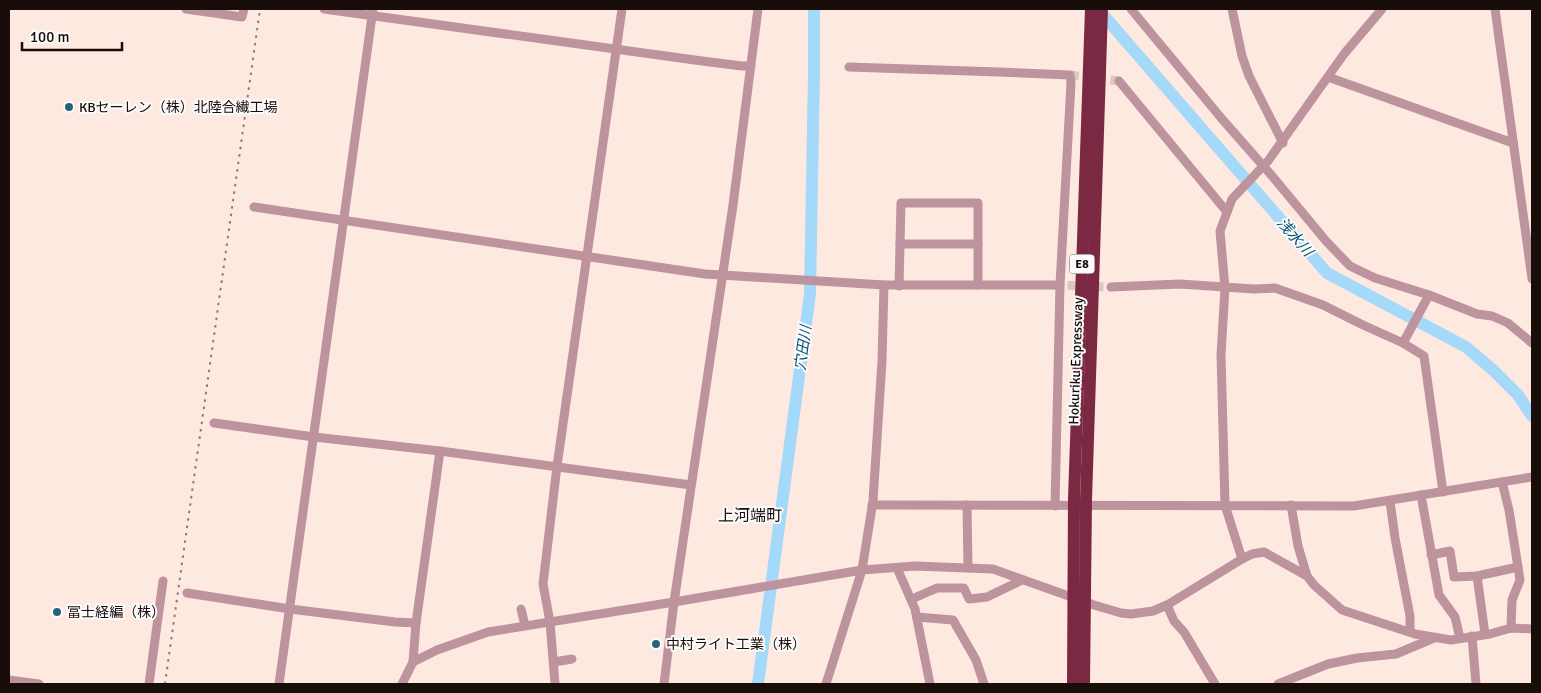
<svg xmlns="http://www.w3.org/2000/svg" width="1541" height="693" font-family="Signika,'Noto Sans JP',sans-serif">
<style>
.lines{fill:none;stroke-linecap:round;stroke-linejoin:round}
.river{stroke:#a4d9f9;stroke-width:12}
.minor-tunnel{stroke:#dcc8c0;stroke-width:9;stroke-dasharray:9 4.5;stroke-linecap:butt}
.minor{stroke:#bd939d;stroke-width:9}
.highway{stroke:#7b2843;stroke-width:12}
.rail{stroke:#8b7a74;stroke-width:2;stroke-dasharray:2.5 5;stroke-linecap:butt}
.poi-dot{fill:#246379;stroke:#fbfbfb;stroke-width:2}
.labels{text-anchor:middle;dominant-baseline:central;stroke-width:4;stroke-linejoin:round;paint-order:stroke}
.shield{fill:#fbfbfb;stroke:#5d5452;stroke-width:1}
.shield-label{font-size:12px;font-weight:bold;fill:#190d09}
.poi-label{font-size:14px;fill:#190d09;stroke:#fbfbfb;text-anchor:start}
.street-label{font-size:14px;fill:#190d09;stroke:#fbfbfb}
.water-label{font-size:15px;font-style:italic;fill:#025476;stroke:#fbfbfb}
.quarter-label{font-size:16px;fill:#190d09;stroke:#fbfbfb}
</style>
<rect width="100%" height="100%" fill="#fee9e0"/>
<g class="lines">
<g class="river">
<polyline points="1098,9 1327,273 1466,347 1493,370 1518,395 1532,416"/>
<polyline points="758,684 810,294 814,72 814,9"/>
</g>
<g class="minor-tunnel">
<polyline points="1070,75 1119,81"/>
<polyline points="1054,285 1111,287"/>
</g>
<g class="minor">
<polyline points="186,9 242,17 244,9"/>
<polyline points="324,9 702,61 742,66 751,66"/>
<polyline points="1131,9 1222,119 1273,177 1326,241 1350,266 1375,278 1429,295 1477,314 1492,316 1508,323 1532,343"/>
<polyline points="1232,9 1242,56 1249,76 1283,143"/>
<polyline points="1495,9 1532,279"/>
<polyline points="849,67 999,72 1070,75 1071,83 1060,285 1055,506"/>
<polyline points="1328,77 1513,143"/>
<polyline points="1119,81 1227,212"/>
<polyline points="254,207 705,274 884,285 1060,285"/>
<polyline points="900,244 978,244"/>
<polyline points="899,286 901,203 978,203 978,285"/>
<polyline points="1111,287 1180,284 1254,289 1275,288 1323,305 1363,325 1403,343 1424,356 1443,492"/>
<polyline points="1403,343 1429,295"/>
<polyline points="214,423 314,437 440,451 691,485"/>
<polyline points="1502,482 1509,510 1520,580 1512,600 1511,628"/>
<polyline points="1421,495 1439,595 1455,617 1460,638"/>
<polyline points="1390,501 1395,538 1410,616 1410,631"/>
<polyline points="872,505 1354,506 1532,477"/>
<polyline points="967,505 968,568"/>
<polyline points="1291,505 1298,546 1307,576"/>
<polyline points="1431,555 1450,551 1454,577 1477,576 1518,567"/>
<polyline points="1242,559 1225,505 1221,355 1225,288 1220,231 1232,199 1268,161 1344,54 1382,9"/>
<polyline points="897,568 915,609 930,684"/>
<polyline points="1477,576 1485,634"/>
<polyline points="187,593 290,609 395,622 416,623"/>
<polyline points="912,599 937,588 964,588 969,599 987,597 1022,580"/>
<polyline points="1167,605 1174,621 1184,632 1215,684"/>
<polyline points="521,609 525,625"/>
<polyline points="917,617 953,620 976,660 984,684"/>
<polyline points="1472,636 1476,684"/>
<polyline points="413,662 437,650 488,632 674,602 862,570 915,566 993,569 1094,605 1121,613 1131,614 1153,611 1167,605 1242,559 1252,554 1264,552 1307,576 1314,585 1342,610 1415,634 1451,640 1490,634 1511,628 1532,629"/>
<polyline points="554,662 572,659"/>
<polyline points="9,680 39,684"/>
<polyline points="149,684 163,581"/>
<path d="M 279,684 C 311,459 341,234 373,9"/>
<polyline points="402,684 413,662 416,623 440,451"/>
<polyline points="555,684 550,622 543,584 557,466 622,9"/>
<polyline points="664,684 674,602 733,205 758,9"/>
<polyline points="826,684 862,570 873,501 882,361 884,285"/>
<polyline points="1278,684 1328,664 1357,658 1396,654 1434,638"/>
</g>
<g class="highway">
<polyline points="1073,684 1074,499 1091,9"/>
<polyline points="1084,684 1086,500 1102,9"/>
</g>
<polyline class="rail" points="165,684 260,9"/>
</g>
<g class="poi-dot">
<circle cx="69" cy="107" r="5"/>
<circle cx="57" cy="612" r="5"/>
<circle cx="656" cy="644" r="5"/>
</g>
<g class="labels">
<rect class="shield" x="1069.5" y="254.5" width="25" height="19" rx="4"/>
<g class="shield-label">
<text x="1082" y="264">E8</text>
</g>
<g class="poi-label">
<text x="79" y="107">KBセーレン（株）北陸合繊工場</text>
<text x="67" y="612">冨士経編（株）</text>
<text x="666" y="644">中村ライト工業（株）</text>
</g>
<g class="street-label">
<text transform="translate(1076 361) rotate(-88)">Hokuriku Expressway</text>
</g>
<g class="water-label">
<text transform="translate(1295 237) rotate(49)">浅水川</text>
<text transform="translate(803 348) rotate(-82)">穴田川</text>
</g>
<g class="quarter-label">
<text x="750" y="516">上河端町</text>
</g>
</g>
<rect width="1541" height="693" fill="none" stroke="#190d09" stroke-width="20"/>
<path d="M22 42v8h100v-8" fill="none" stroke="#190d09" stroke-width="2.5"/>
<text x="30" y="42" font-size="15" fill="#190d09" stroke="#fbfbfb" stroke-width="4" paint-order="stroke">100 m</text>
</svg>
